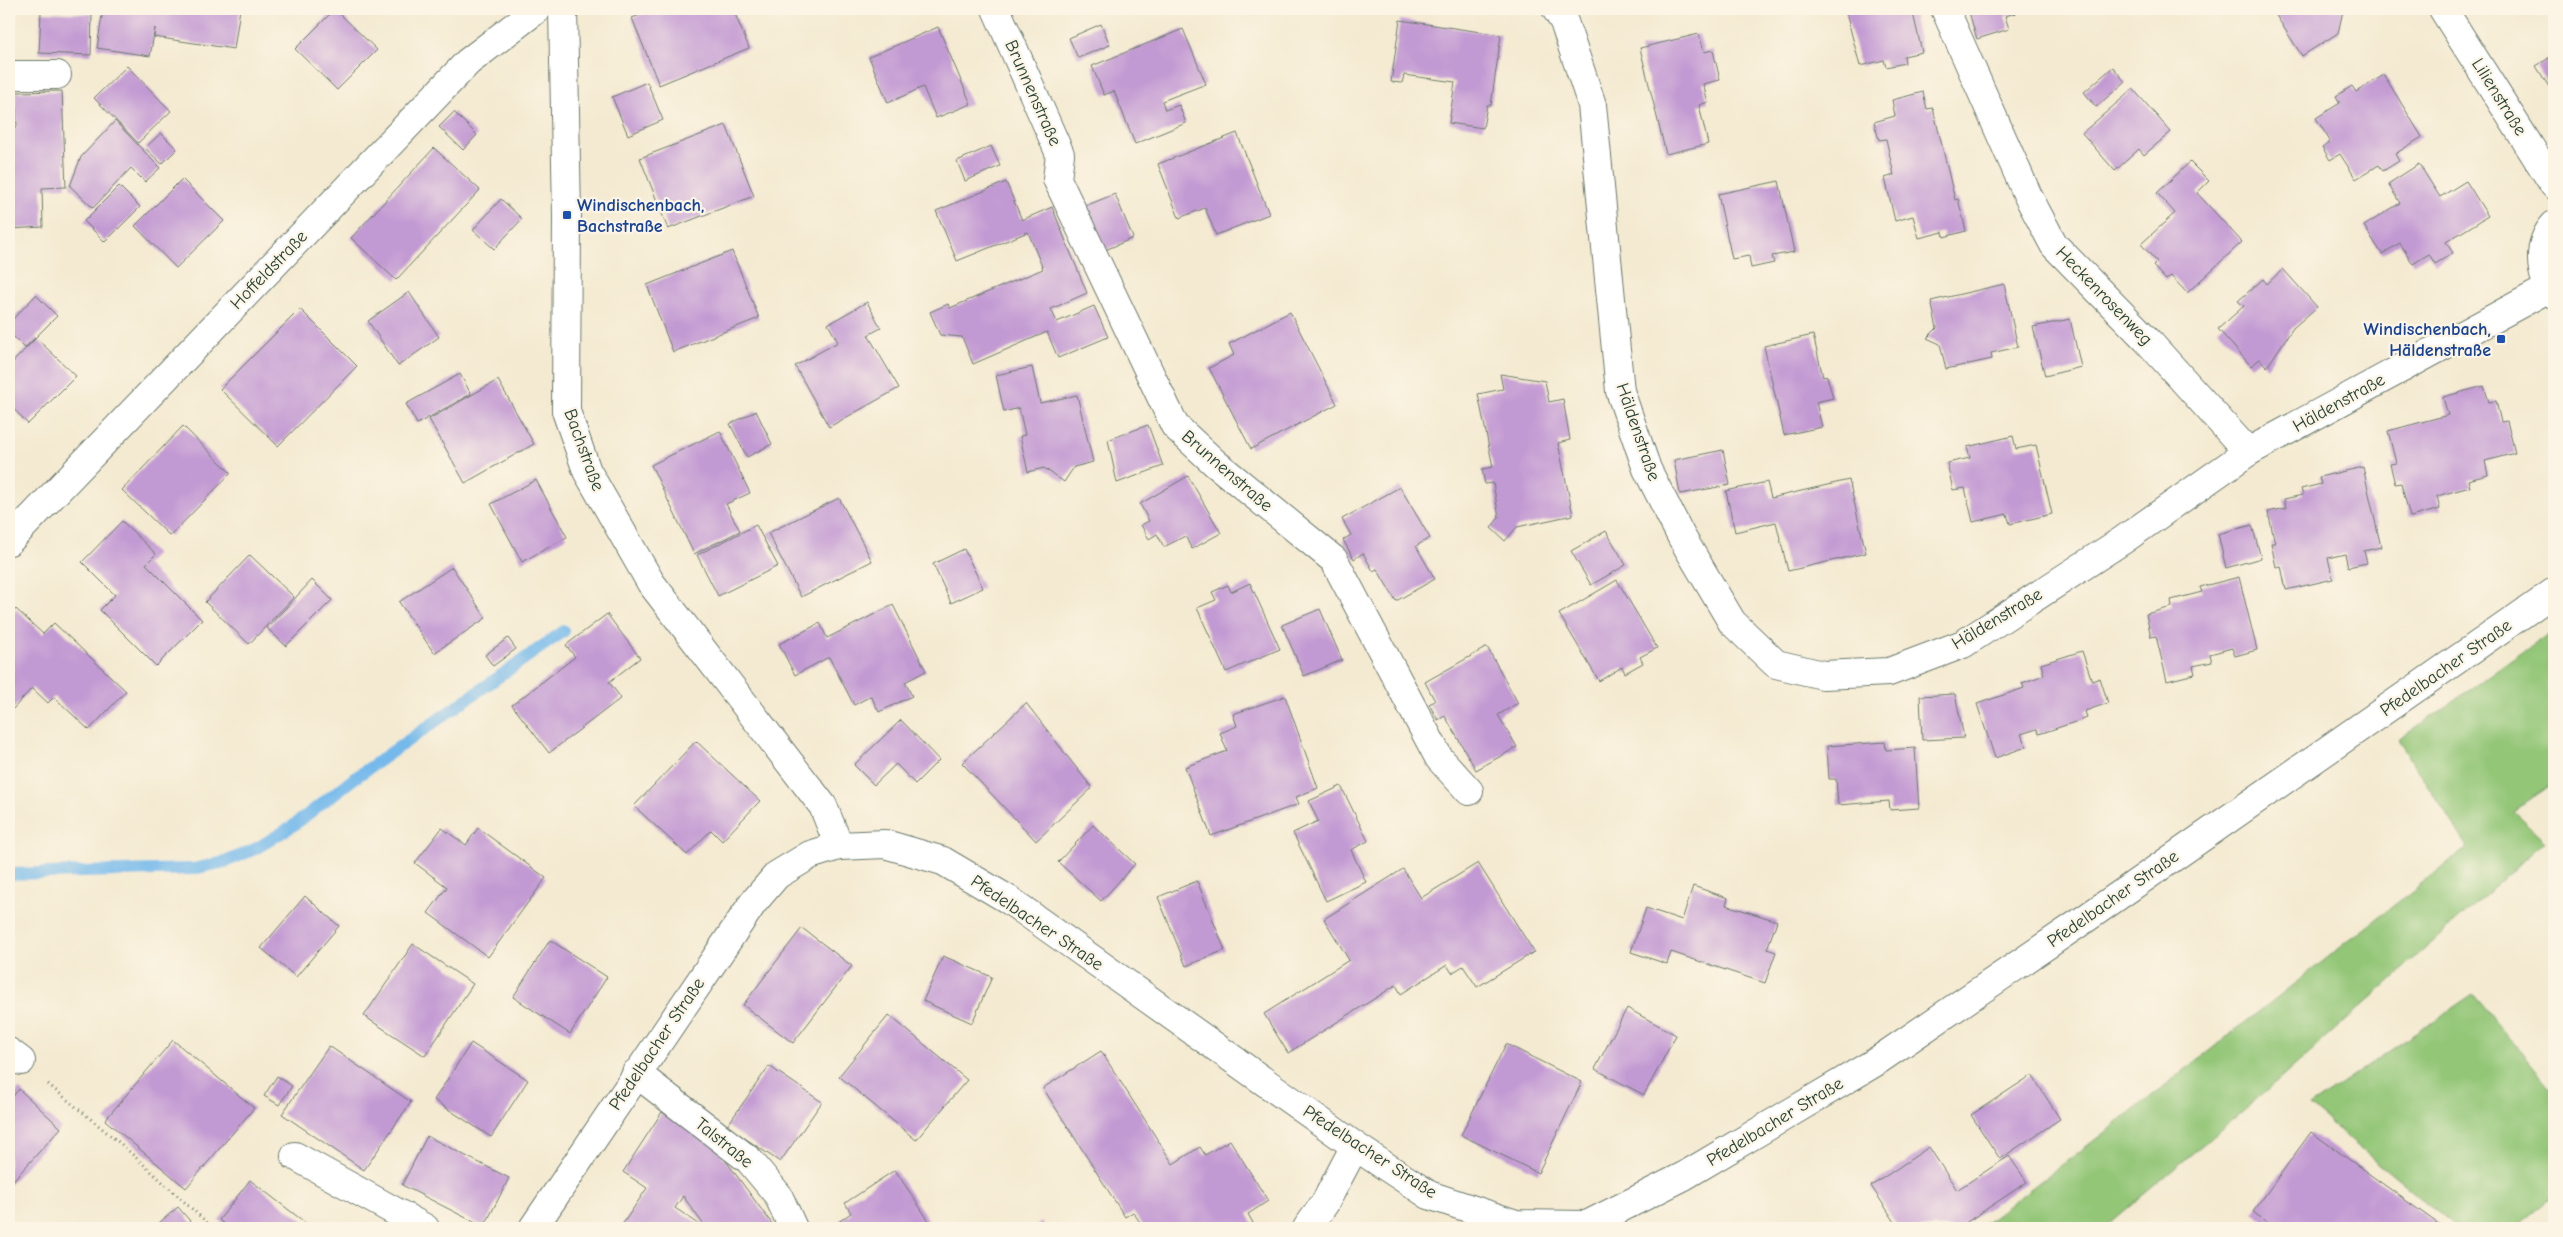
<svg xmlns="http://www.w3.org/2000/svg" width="2563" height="1237" font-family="'Comic Neue',sans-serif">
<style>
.green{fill:#93c677;stroke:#598256}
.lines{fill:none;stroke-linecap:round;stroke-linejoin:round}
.stream{stroke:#75b9eb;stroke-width:12}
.building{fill:#c29ad3}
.minor-casing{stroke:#6a7a6b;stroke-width:30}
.path{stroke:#6a7a6b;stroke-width:3;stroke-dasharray:1 4;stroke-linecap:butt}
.minor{stroke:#fff;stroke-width:28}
.transit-dot{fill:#1a4fb4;stroke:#fcf5e5;stroke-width:2}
.labels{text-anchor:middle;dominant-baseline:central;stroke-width:4.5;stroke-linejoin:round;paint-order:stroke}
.street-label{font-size:18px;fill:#1f3d34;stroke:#fcf5e5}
.transit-label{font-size:18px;font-weight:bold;fill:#164399;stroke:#fcf5e5;text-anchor:start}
</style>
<rect width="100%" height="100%" fill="#fcf5e5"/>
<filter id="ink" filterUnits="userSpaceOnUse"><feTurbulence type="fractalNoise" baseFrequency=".02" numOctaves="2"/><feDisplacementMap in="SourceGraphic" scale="10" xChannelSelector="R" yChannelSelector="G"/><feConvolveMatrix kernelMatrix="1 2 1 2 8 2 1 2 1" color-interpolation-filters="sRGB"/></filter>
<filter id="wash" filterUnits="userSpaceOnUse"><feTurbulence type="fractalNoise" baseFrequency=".0096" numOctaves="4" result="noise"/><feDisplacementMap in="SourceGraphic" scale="20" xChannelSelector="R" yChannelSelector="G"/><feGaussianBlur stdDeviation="1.12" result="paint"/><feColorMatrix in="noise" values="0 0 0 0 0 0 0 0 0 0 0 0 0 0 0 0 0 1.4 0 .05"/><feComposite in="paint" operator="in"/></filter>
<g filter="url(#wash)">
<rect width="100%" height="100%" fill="#f4ead1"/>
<g class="green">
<polygon points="2554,630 2554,783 2513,811 2545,841 2278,1081 2104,1228 1979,1228 2134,1110 2468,847 2398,740"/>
<polygon points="2473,994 2554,1091 2554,1195 2514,1228 2457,1228 2309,1106"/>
</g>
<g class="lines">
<polyline class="stream" points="9,874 193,869 225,862 257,848 294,825 352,780 564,631"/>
</g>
<g id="blocks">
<g class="building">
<polygon points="103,9 240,9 234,49 154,37 155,28 150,56 97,48"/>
<polygon points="335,9 377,50 337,90 295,49"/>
<polygon points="655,9 733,9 749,48 659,85 632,18"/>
<polygon points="1845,9 1912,9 1922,52 1904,56 1905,63 1886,67 1884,60 1860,66"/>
<polygon points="1968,9 2022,9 2023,11 2005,16 2009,29 1977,39"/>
<polygon points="2272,9 2341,9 2343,11 2338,33 2302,56"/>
<polygon points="41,12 92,14 91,55 39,53"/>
<polygon points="1400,20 1501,35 1491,105 1487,105 1483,128 1449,123 1455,82 1404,75 1402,83 1391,82"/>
<polygon points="1101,24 1110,45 1078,58 1069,38"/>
<polygon points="938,27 971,104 936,118 923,87 888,103 869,57"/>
<polygon points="1183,29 1206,84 1162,101 1165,110 1179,105 1186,123 1135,144 1114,91 1104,95 1092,66"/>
<polygon points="1699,34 1704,52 1713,50 1720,80 1703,84 1708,102 1699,105 1708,144 1666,154 1640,48"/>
<polygon points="2554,55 2554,95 2536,66"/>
<polygon points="127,66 171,111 138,143 94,98"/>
<polygon points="2113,67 2125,82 2096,107 2084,92"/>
<polygon points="2384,75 2422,137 2395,154 2399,161 2383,171 2379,165 2356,179 2340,154 2330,160 2322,147 2330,141 2316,118 2340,103 2336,96 2352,86 2356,92"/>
<polygon points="647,82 663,120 628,135 612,97"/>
<polygon points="2133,89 2171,132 2144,155 2139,149 2115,171 2082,133"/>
<polygon points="62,91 66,187 42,188 43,227 9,229 9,127 17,127 15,92"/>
<polygon points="1923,92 1927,109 1933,108 1955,200 1958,199 1966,231 1944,237 1943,232 1919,238 1913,216 1895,221 1885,178 1894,175 1886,139 1879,140 1874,122 1895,116 1892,100"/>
<polygon points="454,112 477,135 463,150 439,127"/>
<polygon points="115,121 160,168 145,182 131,168 93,208 70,186 81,157"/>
<polygon points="726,125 754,196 668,229 640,158"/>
<polygon points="161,133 177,149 162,164 145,148"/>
<polygon points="1237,133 1269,214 1216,235 1205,208 1179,218 1158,164"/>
<polygon points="991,146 1000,166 965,181 957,161"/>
<polygon points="434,148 480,190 396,280 351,238"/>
<polygon points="2190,162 2209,181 2197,193 2242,242 2187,293 2171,276 2166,280 2153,266 2157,262 2141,244 2175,213 2157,193"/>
<polygon points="2419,164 2440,197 2466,181 2488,216 2446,242 2453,253 2435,264 2429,254 2413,264 2400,243 2382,254 2364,226 2400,203 2388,184"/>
<polygon points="182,179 224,221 176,268 135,226"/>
<polygon points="1779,181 1794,252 1772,256 1774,263 1751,268 1749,256 1732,259 1718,194"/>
<polygon points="1006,182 1022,220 1052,207 1087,293 1051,309 1057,322 1094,306 1108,337 1058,358 1047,332 973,364 962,337 940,335 930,312 948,304 950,308 1043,269 1028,232 957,261 936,211"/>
<polygon points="119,186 140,207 105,242 84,221"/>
<polygon points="1115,194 1133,238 1103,251 1085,206"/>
<polygon points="501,199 522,219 494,249 473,230"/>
<polygon points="732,251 759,318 673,352 647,285"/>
<polygon points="2283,269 2317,307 2293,328 2267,367 2260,359 2251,366 2218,329 2244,306 2238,301 2263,279 2267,284"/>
<polygon points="2004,284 2018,347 1991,353 1992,359 1946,369 1940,344 1927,338 1937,328 1931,301"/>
<polygon points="409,292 439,337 398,366 368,321"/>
<polygon points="36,295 57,316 25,348 9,332 9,323"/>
<polygon points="867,302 881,328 868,335 899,388 829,427 795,366 838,342 828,324"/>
<polygon points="300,309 357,366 278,446 220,389"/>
<polygon points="1290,312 1337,404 1251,449 1209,368 1234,355 1229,344"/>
<polygon points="2070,319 2081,367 2045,376 2033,327"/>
<polygon points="1813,335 1823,377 1827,376 1833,398 1816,402 1822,427 1784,435 1764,346"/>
<polygon points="36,338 76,376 28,424 9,404 9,366"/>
<polygon points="1032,367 1040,403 1077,395 1093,462 1074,467 1064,482 1044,468 1028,472 1020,436 1025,435 1019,408 1004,412 996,375"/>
<polygon points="460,374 471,394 417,424 406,404"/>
<polygon points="1500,374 1545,381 1549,402 1563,399 1570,440 1558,443 1573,515 1517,527 1505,541 1491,528 1499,517 1493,483 1485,484 1482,469 1493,467 1478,394 1503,389"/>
<polygon points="498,380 534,444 465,483 429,419"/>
<polygon points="2484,386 2489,402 2496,401 2501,422 2507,421 2515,453 2485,461 2488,475 2468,480 2470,487 2437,496 2440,509 2410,517 2401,483 2395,484 2390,464 2396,463 2388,431 2448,415 2443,397"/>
<polygon points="756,411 772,444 747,457 730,424"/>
<polygon points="1148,425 1163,466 1117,483 1108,440"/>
<polygon points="183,426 231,473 170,536 122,490"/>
<polygon points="720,431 750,493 726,504 740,531 694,554 651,465"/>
<polygon points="2013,436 2016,449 2036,445 2052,514 2010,524 2007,514 1973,522 1965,488 1953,490 1947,463 1970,458 1967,447"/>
<polygon points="1723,450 1730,485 1680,494 1674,460"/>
<polygon points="2363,467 2381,547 2364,551 2367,563 2348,567 2345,554 2328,558 2333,579 2286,590 2281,566 2276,567 2271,543 2275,543 2268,512 2286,508 2284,499 2303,495 2301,489 2321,484 2319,477"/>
<polygon points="1188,476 1221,533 1192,549 1185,536 1164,547 1157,534 1149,539 1141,525 1149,521 1140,504"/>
<polygon points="536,480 567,537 522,562 491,504"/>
<polygon points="1849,480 1866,553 1788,571 1776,522 1735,532 1726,491 1767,482 1771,498"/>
<polygon points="1400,487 1430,538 1416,546 1435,579 1396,601 1377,569 1373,571 1363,553 1354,559 1343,540 1351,535 1342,519"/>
<polygon points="839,498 872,561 801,597 768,533"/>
<polygon points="122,521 156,554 146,564 202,620 156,666 100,610 115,595 82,562"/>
<polygon points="756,525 778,566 718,596 697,555"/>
<polygon points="2252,525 2261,558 2226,568 2218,534"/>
<polygon points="1606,531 1626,565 1591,585 1571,551"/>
<polygon points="964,549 983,588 951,603 933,564"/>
<polygon points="250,555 294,597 249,644 205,602"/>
<polygon points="452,567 486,618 434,653 399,602"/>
<polygon points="2239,577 2257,650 2235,656 2232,648 2210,654 2212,662 2193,666 2195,674 2167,681 2156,636 2151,637 2146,614 2172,607 2171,600 2202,592 2200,587"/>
<polygon points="312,580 332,600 286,646 267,628"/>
<polygon points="1617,580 1657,648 1640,657 1643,663 1625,673 1622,667 1599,681 1559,614"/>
<polygon points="1250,583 1280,649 1226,672 1197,608 1216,600 1212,592 1228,585 1231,592"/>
<polygon points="893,605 926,671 905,682 912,696 879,712 871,696 854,705 829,657 795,675 779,644 820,623 827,638"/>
<polygon points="16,609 43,634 54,623 126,691 89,730 54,697 48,703 32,688 13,709 9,705 9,617"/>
<polygon points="1320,609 1342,660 1304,676 1282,625"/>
<polygon points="607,614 640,658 609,682 621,698 549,753 512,705 575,657 566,645"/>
<polygon points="508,638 516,649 493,666 485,655"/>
<polygon points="1487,647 1518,703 1498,715 1517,747 1476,770 1445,716 1438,720 1429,704 1435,701 1425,682"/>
<polygon points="2082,651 2092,681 2100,678 2108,703 2085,711 2087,718 2039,734 2037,729 2021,734 2026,747 1995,758 1977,704 2024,688 2022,683 2044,675 2041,664"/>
<polygon points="1955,694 1964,738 1922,740 1920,696"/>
<polygon points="1285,696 1318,788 1296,797 1299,804 1211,836 1185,767 1227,751 1220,733 1237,726 1233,714"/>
<polygon points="1026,703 1092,788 1036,841 962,763"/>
<polygon points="901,720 939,760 915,784 896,764 874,785 854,765"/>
<polygon points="696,741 760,801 722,841 711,830 687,855 634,806"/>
<polygon points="1885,742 1886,750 1915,748 1919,808 1890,810 1889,801 1838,805 1836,779 1829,779 1827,746"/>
<polygon points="1341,786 1368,841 1351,850 1366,882 1326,901 1293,833 1318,821 1309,801"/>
<polygon points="1093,825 1135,864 1101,901 1058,862"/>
<polygon points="442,828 466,845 478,828 546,878 488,957 428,913 447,887 415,863"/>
<polygon points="1478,863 1534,952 1477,987 1463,966 1452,973 1447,965 1401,994 1396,985 1288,1053 1264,1014 1349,960 1324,919 1403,869 1421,898"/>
<polygon points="1197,881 1225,950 1186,966 1158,897"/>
<polygon points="1693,886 1728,898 1726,905 1777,921 1767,949 1776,952 1765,983 1671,952 1667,964 1631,952 1646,908 1682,920"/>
<polygon points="305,896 339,926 296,977 261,948"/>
<polygon points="802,928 852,966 793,1043 743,1005"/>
<polygon points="550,940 607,977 570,1034 513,997"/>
<polygon points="413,944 473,984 425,1056 364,1016"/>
<polygon points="943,956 992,977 972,1023 923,1001"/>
<polygon points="1627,1008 1676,1035 1644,1095 1595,1069"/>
<polygon points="889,1015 967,1080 916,1140 839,1076"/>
<polygon points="173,1040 254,1108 186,1188 105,1120"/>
<polygon points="471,1043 528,1080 491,1137 434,1100"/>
<polygon points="1506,1044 1582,1082 1538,1173 1461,1135"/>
<polygon points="329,1046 411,1102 364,1170 282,1114"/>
<polygon points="1101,1051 1173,1164 1200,1147 1205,1155 1230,1140 1268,1201 1248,1214 1253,1223 1244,1228 1144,1228 1133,1212 1125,1217 1043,1088"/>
<polygon points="769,1066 822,1102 780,1162 727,1126"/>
<polygon points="2032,1075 2060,1119 2000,1159 1971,1115"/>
<polygon points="277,1076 292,1086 279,1105 264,1096"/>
<polygon points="19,1089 61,1128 9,1185 9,1101"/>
<polygon points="662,1112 715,1146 775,1228 706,1228 683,1196 675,1208 699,1224 696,1228 620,1228 647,1188 623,1172"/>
<polygon points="2311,1132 2444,1228 2275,1228 2253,1212"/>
<polygon points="427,1136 509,1178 484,1227 402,1185"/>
<polygon points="1929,1147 1957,1190 2009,1156 2027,1182 1958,1228 1899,1228 1871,1186"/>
<polygon points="895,1170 931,1224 925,1228 841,1228 837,1223 851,1213 845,1203"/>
<polygon points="250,1180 311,1227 310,1228 229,1228 219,1220"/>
<polygon points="178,1207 196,1228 153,1228"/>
<polygon points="1042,1222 1045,1228 1030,1228"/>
</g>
</g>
</g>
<g filter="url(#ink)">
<use href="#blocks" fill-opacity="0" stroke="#6a7a6b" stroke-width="1"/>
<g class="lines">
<defs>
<g id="minor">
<polyline points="563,9 567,215 566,411 587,471 651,583 823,806 839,846"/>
<polyline points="996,9 1060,154 1057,179 1175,426 1215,463 1334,560 1439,758 1469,791"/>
<polyline points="1556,9 1564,22 1592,105 1620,391 1647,469 1681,536 1732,622 1776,664 1823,675 1889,672 1963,644 2123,540 2248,452 2549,288"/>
<polyline points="1945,9 2028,196 2054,245 2147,340 2248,452"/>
<polyline points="2443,9 2554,185"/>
<polyline points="9,75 57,75"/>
<path d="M 2554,225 C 2537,243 2539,276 2554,294"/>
<polyline points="9,541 468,62 537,9"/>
<polyline points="9,1052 21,1061"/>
<polyline points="636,1073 749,1160 778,1195 793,1228"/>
<polyline points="295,1156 425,1228"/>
<polyline points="533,1228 753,903 777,875 810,855 839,846 885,844 943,861 1009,900 1355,1146 1429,1195 1516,1224 1587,1225 1684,1176 1874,1063 2085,919 2554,592"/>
<polyline points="1307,1228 1325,1203 1355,1146"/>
</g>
</defs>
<use href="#minor" class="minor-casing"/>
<g class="path">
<polyline points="1456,13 1457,9"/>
<polyline points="48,1084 121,1144 213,1228"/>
</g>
<use href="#minor" class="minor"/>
</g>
</g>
<g class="transit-dot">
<rect x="562" y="210" width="10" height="10" rx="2.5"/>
<rect x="2496" y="334" width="10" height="10" rx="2.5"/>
</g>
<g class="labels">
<g class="street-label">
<text transform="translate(1033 93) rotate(66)">Brunnenstraße</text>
<text transform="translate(2499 97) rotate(58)">Lilienstraße</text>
<text transform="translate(269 270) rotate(-46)">Hoffeldstraße</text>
<text transform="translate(2104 296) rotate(46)">Heckenrosenweg</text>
<text transform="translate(2339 403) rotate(-29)">Häldenstraße</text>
<text transform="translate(1638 432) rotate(71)">Häldenstraße</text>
<text transform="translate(584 450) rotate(70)">Bachstraße</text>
<text transform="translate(1227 471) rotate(41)">Brunnenstraße</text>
<text transform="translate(1997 619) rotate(-31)">Häldenstraße</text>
<text transform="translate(2446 668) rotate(-35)">Pfedelbacher Straße</text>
<text transform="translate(2113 899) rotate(-35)">Pfedelbacher Straße</text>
<text transform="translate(1037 923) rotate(34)">Pfedelbacher Straße</text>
<text transform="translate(657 1044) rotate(-56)">Pfedelbacher Straße</text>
<text transform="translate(1775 1122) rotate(-31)">Pfedelbacher Straße</text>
<text transform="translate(724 1143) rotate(39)">Talstraße</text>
<text transform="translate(1370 1152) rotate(33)">Pfedelbacher Straße</text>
</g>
<g class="transit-label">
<text x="577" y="205">Windischenbach,<tspan x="577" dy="21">Bachstraße</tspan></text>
<text x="2491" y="329" text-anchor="end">Windischenbach,<tspan x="2491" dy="21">Häldenstraße</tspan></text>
</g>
</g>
<rect width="2563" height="1237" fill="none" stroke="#fcf5e5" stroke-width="30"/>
</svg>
